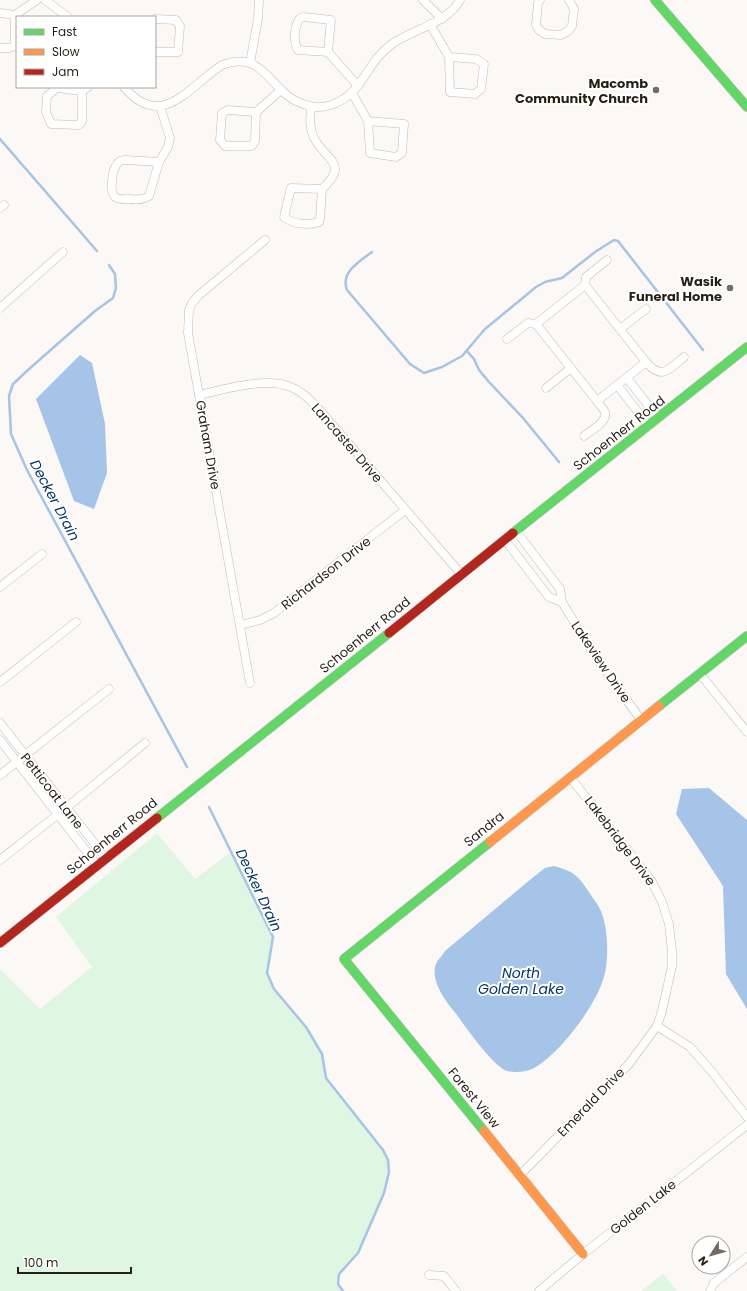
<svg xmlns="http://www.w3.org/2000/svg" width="747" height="1291" font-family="Poppins,sans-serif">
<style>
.green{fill:#def6e2}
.water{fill:#a6c4e7}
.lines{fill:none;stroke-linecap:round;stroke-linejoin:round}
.stream{stroke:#a6c4e7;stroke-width:2.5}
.street-casing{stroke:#c0bbb5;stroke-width:9}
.fast-casing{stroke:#c0bbb5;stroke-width:10}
.slow-casing{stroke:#c0bbb5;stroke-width:10}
.jam-casing{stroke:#c0bbb5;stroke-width:10}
.street{stroke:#fefefe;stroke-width:8}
.fast{stroke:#63d668;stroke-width:9}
.slow{stroke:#ff974d;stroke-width:9}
.jam{stroke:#b3261e;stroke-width:9}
.poi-dot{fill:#716b63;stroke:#fff;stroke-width:1.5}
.labels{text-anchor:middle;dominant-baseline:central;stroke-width:4;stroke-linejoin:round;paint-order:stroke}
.poi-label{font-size:13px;font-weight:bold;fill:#271f14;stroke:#fff;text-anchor:end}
.street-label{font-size:13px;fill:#271f14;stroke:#fff}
.water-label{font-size:14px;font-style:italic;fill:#053563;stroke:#fff}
</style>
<rect width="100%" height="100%" fill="#fbf8f5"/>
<g class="green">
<polygon points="157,833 195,879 231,852 273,937 267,973 274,989 306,1027 322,1054 326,1078 383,1150 388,1160 389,1172 384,1193 358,1253 339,1274 338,1284 344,1291 0,1291 0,969 40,1009 92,967 56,917"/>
<polygon points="663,1274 677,1291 641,1291"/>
</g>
<g class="water">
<polygon points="80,355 92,363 105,424 107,473 94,509 74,501 36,399"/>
<polygon points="709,788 747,820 747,1009 726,974 723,886 676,814 682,789"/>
<path d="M 554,866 C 576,872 578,876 591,895 C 593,899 597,903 599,907 C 608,924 609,954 605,973 C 599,1002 560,1054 534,1068 C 527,1072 515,1073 507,1071 C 494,1067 466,1028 457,1015 C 447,1003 432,984 435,967 C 436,961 442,956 445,951 L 531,879 L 545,868 Z"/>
</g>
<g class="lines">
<g class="stream">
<polyline points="0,139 97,251"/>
<path d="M 372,252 C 360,261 340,272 347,290 L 410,364 L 424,373 L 442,367 L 462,356 L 485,329 L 536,287 L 545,282 L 562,278 L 595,252 L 614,240 L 618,241 L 703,350"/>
<polyline points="109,265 115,274 116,288 113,298 95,311 29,369 13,384 9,396 11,434 27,470 187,767"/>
<polyline points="467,351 474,359 479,370 489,382 523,418 559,462"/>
<polyline points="209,807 273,937 267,973 274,989 306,1027 322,1054 326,1078 383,1150 388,1160 389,1172 384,1193 358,1253 339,1274 338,1284 343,1291"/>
</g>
<defs>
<g id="street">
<polyline points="45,0 68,17"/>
<polyline points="423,0 442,19"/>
<polyline points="540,0 538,3 536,25 539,30 545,34 561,35 568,31 572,26 574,9 569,0"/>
<polyline points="0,13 15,15 37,0"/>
<polyline points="155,19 176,20 180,26 178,52 155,52"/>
<polyline points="430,24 449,57 450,92 475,94 481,89 484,64 476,59 449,57"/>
<polyline points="0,48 9,48 15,46 15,15"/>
<path d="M 328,52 L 331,20 L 304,17 L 300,18 C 294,27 293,41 298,50 L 328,52 L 358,86"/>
<polyline points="250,63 258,19 259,0"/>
<path d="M 124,87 C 162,132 189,86 222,65 C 257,52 265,77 288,96 C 294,101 302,104 310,106 C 316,108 324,107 331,105 C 364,94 365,63 392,44 C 413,29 447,24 460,0"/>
<polyline points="82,91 82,121 79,125 51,124 46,112 47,96 57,88 82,91 88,87"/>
<polyline points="352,93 368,121 370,153 396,157 402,153 404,124 368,121"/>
<path d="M 311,107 C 310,118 309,127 314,138 C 326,161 350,163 322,189 L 291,188 L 284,217 C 293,224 308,226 319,222 L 320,219 L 322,189"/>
<polyline points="256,112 255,141 252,146 225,146 220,140 222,113 228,110 256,112 281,90"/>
<path d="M 159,162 L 149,196 C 143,200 137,200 130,199 C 126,199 118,200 115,197 C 109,191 112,167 119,162 C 120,161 123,160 125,160 L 159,162 L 168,147 L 170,138 L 160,106"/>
<polyline points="0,208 4,205"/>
<polygon points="585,285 646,362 597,401 536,324"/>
<polyline points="585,285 586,277 607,260"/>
<polyline points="0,308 63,252"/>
<polyline points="620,329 646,309"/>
<polyline points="507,339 528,323 536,324"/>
<path d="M 646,362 C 662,381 669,369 684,357"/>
<polyline points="627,378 658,418"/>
<polyline points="617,385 649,426"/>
<polyline points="546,388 571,368"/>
<path d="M 199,395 C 225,389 268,376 293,388 C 303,392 310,400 317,407 L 461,574"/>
<path d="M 584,436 C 590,431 608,422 605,412 C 603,408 599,405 597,401"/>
<polyline points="505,540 549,597 562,602 560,589 516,531"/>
<polyline points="0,587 42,554"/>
<polyline points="562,602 595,656 641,720"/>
<polyline points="241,625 260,620 274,613 405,510"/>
<polyline points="700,674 747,732"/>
<polyline points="0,682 76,622"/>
<polyline points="250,683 188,333 189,310 192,303 199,295 265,240"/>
<polyline points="0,723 106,858"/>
<polyline points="0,740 97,865"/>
<polyline points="0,775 109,689"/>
<polyline points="0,860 66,808 145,743"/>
<polyline points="657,1026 690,1047 712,1072 747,1117"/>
<polyline points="520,1175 629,1064 657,1026 662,1011 672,966 672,951 669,924 662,902 651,880 570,777"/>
<polyline points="429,1275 444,1276 456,1291"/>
<polyline points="539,1291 583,1254 747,1125"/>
<polyline points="710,1291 714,1283 747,1257"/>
</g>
<g id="fast">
<polyline points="655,0 747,107"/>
<polyline points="513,533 747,347"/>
<polyline points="659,706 747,636"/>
<polyline points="157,818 389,633"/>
<polyline points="484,1131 344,959 490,842"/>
</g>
<g id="slow">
<polyline points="490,842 659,706"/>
<polyline points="484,1131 583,1254"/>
</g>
<g id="jam">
<polyline points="389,633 513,533"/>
<polyline points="0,943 157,818"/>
</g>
</defs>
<use href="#street" class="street-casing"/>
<use href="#fast" class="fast-casing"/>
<use href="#slow" class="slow-casing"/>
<use href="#jam" class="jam-casing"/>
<use href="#street" class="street"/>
<use href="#fast" class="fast"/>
<use href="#slow" class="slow"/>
<use href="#jam" class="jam"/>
</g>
<g class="poi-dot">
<circle cx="656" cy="90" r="4"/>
<circle cx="730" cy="288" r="4"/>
</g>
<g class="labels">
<g class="poi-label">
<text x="648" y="83">Macomb<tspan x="648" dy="15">Community Church</tspan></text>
<text x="722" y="281">Wasik<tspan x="722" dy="15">Funeral Home</tspan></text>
</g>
<g class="street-label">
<text transform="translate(619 433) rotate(-38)">Schoenherr Road</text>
<text transform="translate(347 443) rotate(49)">Lancaster Drive</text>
<text transform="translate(208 445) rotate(80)">Graham Drive</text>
<text transform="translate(326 573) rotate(-38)">Richardson Drive</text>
<text transform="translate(365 635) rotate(-39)">Schoenherr Road</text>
<text transform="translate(601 662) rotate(56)">Lakeview Drive</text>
<text transform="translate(52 791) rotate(52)">Petticoat Lane</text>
<text transform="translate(484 829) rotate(-39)">Sandra</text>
<text transform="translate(112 836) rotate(-39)">Schoenherr Road</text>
<text transform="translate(620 841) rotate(53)">Lakebridge Drive</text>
<text transform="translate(474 1098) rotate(51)">Forest View</text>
<text transform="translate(591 1102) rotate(-46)">Emerald Drive</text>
<text transform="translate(643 1207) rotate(-38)">Golden Lake</text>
</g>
<g class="water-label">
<text transform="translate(55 500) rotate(62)">Decker Drain</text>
<text transform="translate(259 890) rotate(65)">Decker Drain</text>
<text x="521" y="973">North<tspan x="521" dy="16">Golden Lake</tspan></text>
</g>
</g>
<rect x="16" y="16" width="140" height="72" fill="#ffffff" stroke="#a9a5a1"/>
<rect x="24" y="29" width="20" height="6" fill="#63d668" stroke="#a9a5a1"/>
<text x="52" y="36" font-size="12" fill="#271f14">Fast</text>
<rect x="24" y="49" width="20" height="6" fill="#ff974d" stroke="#a9a5a1"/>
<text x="52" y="56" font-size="12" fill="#271f14">Slow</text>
<rect x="24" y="69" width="20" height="6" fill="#b3261e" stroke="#a9a5a1"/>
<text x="52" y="76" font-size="12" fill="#271f14">Jam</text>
<g transform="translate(711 1255) rotate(233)"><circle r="19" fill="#ffffff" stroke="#a9a5a1"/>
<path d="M0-3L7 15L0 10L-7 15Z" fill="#716b63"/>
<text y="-6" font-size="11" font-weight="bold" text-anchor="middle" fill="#271f14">N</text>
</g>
<path d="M18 1267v6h113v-6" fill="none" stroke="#271f14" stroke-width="2"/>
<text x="24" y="1267" font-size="12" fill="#271f14" stroke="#ffffff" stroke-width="3" paint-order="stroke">100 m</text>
</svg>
